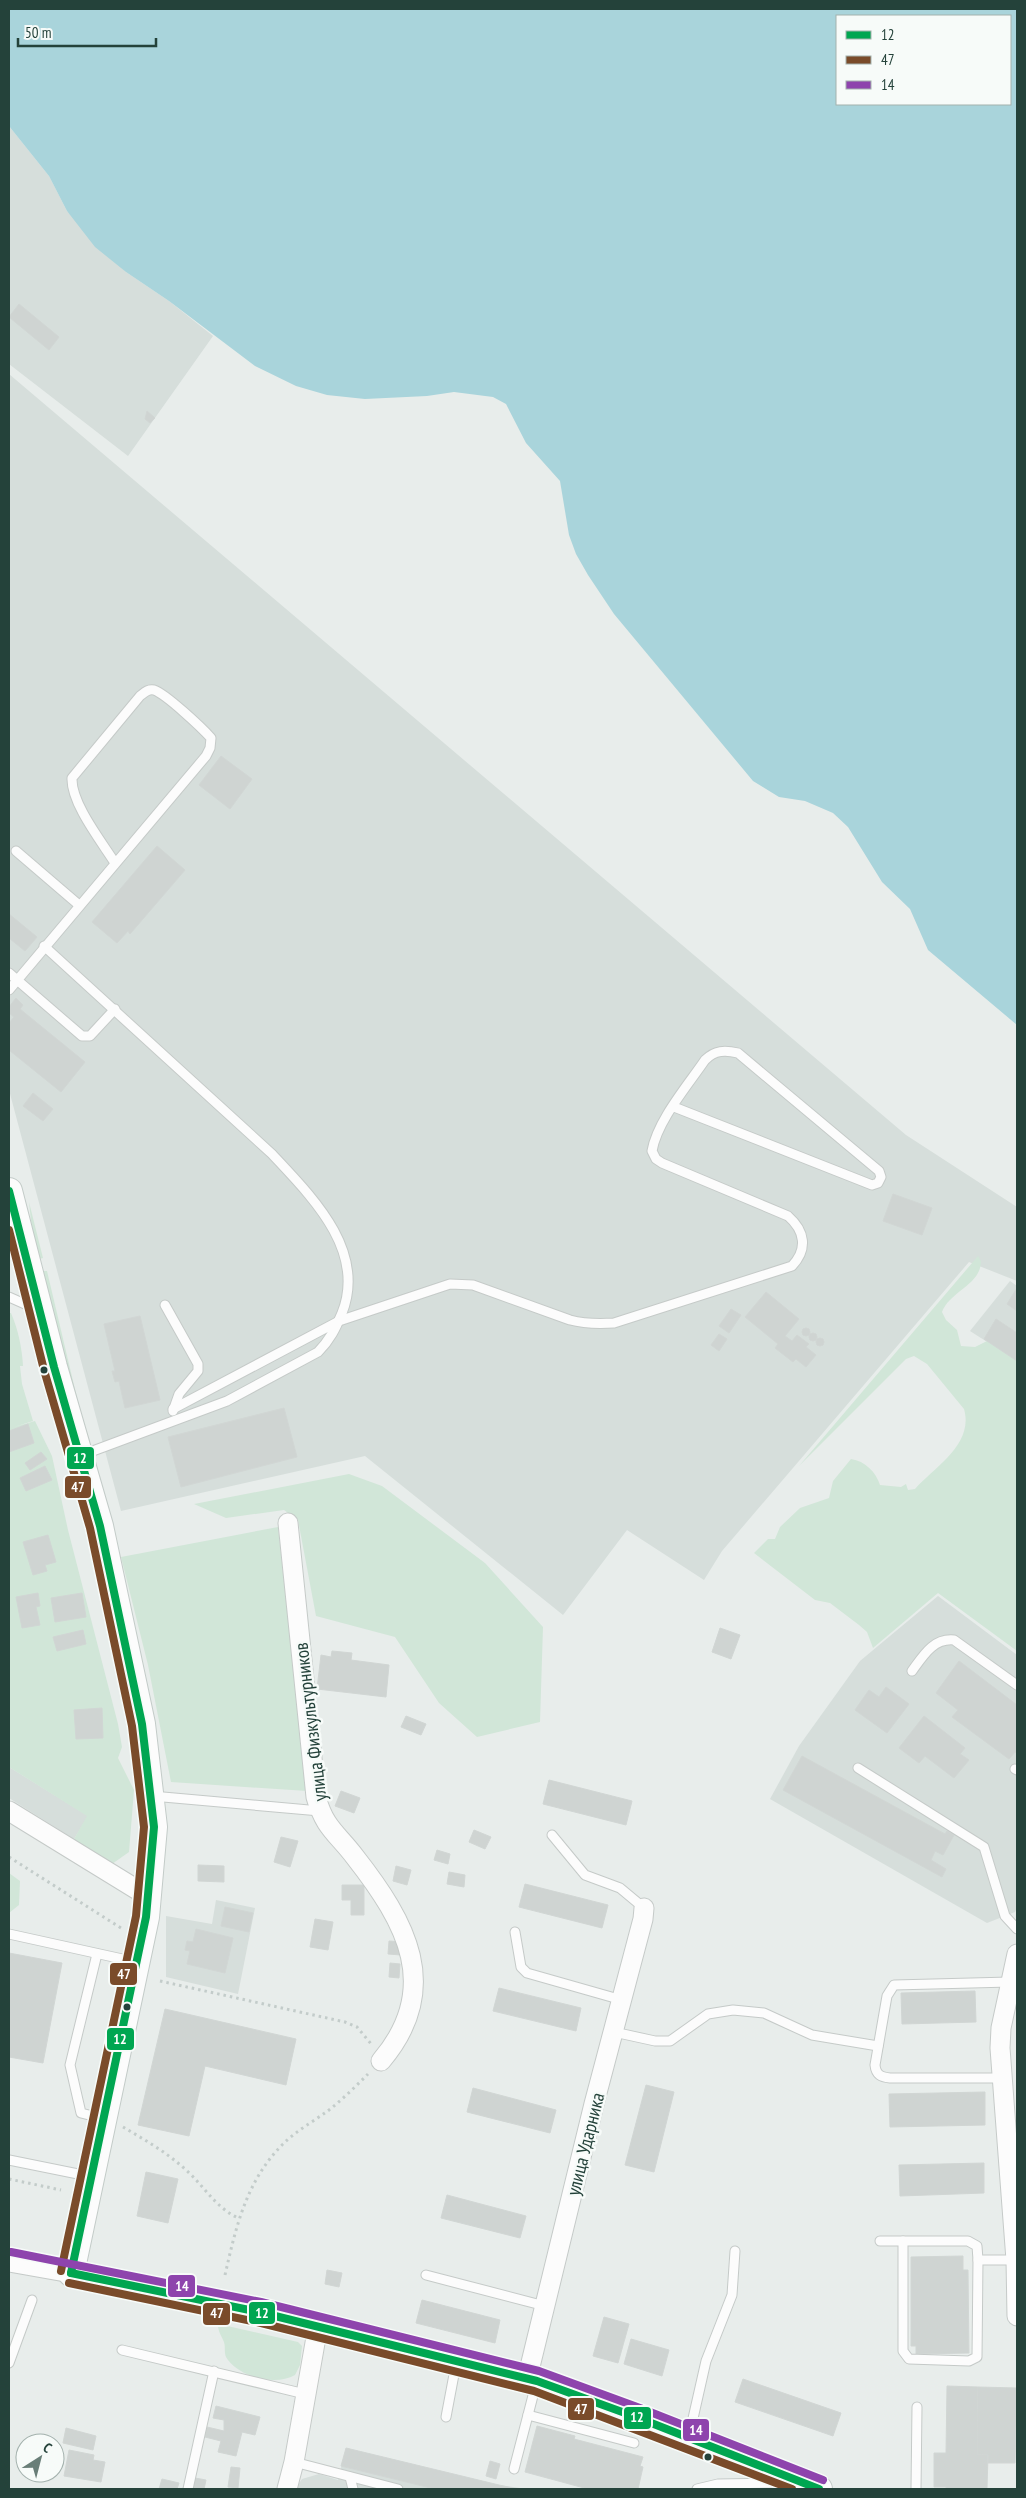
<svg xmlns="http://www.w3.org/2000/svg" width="1026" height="2498" font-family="'PT Sans Narrow',sans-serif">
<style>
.built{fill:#d6dedb}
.green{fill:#d1e6d8}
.water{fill:#a9d4db;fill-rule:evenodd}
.building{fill:#cfd4d2;stroke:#d1d6d4}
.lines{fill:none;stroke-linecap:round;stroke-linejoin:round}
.lane-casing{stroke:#c5cac8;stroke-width:11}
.street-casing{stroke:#c5cac8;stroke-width:21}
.secondary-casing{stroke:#c3cbc8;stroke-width:28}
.path{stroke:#c3ccca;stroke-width:3;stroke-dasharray:2.5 4;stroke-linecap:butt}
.lane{stroke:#fcfcfc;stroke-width:9}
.street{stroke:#fcfcfc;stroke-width:19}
.secondary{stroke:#fcfcfc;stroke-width:26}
.bus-1-casing{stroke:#f7fbf9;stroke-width:11}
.bus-2-casing{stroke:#f7fbf9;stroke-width:11}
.bus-3-casing{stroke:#f7fbf9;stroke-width:11}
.bus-1{stroke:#00a651;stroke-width:8}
.bus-2{stroke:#7a4b2a;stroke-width:8}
.bus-3{stroke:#8e44ad;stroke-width:8}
.bus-dot{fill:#24423a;stroke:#f7fbf9;stroke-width:2}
.labels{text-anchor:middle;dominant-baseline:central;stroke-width:5;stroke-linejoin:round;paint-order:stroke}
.street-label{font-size:19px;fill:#24423a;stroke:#f7fbf9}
.line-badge{stroke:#f7fbf9;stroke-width:2}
.badge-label{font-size:14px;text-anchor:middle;font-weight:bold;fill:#fff}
</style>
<rect width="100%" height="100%" fill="#e8edeb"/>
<g class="built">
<polygon points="9,126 49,176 67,211 126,272 169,301 213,336 128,456 9,364"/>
<polygon points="9,374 906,1135 1017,1207 1017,1281 969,1262 722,1551 704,1580 627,1530 563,1615 365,1456 121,1511 9,1090"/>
<polygon points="1010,1281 1017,1286 1017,1361 970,1331"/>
<polygon points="938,1596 1017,1655 1017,1908 1015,1912 987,1923 770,1799 799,1746 860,1661"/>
<polygon points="9,1767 88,1816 74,1839 9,1798"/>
<polygon points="216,1900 255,1908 238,1994 166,1977 166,1916 212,1924"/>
<polygon points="346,2448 499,2485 527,2489 295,2489 302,2479 319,2474 338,2480"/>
</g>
<g class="green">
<polygon points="29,1202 43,1258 39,1259 32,1230"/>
<path d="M 978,1256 L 981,1261 C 981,1285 950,1291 942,1312 L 946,1320 L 957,1330 L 961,1346 L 975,1347 L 987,1341 L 1017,1361 L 1017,1651 L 938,1593 L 873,1648 L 867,1632 L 859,1625 L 830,1603 L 815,1600 L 754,1553 L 768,1539 L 775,1539 L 780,1527 L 800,1508 L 829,1498 L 833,1481 L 851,1459 C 865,1461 876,1472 880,1485 L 901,1487 L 906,1484 L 908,1490 L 915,1489 C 936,1466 974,1444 964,1409 L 927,1364 L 914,1356 L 906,1359 L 799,1466 Z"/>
<polygon points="42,1271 47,1271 82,1419 80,1420"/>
<path d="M 9,1313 L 11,1313 C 18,1329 22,1348 23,1366 L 20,1366 L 22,1384 L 33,1421 L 14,1427 L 35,1421 L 52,1456 L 68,1530 L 118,1724 L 122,1747 L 118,1758 L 134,1790 L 129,1852 L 112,1864 L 101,1859 L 74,1839 L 87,1816 L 9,1767 Z"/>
<polygon points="349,1474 382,1486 485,1563 543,1627 540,1722 477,1737 439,1703 395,1637 316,1616 298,1520 284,1510 226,1518 194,1504"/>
<polygon points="278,1527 307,1791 171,1782 148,1665 121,1557"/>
<polygon points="9,1873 20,1881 19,1905 9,1913"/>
<path d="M 223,2325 L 298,2342 L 302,2346 L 300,2365 L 295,2375 C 276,2386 242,2378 228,2360 C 223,2354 226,2349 224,2342 C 222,2337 219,2333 218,2327 Z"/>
</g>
<path class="water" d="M 9,9 L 1017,9 L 1017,1025 L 928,950 L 910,909 L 882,882 L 848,827 L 833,813 L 805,801 L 779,797 L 753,781 L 614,614 L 588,575 L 576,554 L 569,535 L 560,481 L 526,443 L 506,404 L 493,397 L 454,392 L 427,396 L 365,399 L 327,395 L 296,386 L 255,366 L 169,301 L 126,272 L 95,247 L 67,211 L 49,176 L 9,126 ZM 837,16 L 1010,16 L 1010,104 L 837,104 Z"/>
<g class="building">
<polygon points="19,304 59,337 49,350 9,317"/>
<polygon points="147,411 155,418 150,423 145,419"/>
<polygon points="221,756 252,779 230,809 199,785"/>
<polygon points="157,846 185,870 130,934 128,931 117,943 92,922"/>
<polygon points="9,914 37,937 25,951 9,938"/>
<polygon points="16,998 23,1005 20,1009 85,1062 61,1092 9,1050 9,1023 14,1017 9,1013 9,1007"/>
<polygon points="33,1093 53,1109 43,1121 23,1106"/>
<polygon points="893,1194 932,1208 922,1235 883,1221"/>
<polygon points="1017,1288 1017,1311 1007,1304"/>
<polygon points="766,1292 799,1319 785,1336 792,1341 797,1335 809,1344 806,1347 816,1355 806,1367 796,1359 793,1362 775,1348 778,1344 745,1317"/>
<polygon points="731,1309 741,1315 729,1333 719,1326"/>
<polygon points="140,1316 160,1400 125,1408 119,1381 115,1382 112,1371 115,1371 104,1324"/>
<polygon points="996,1319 1017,1333 1017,1361 984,1339"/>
<circle cx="806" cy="1332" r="4"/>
<circle cx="813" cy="1337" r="4"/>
<polygon points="719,1334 727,1339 719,1351 711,1345"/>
<circle cx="820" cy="1342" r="4"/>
<polygon points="284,1408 297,1457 181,1487 168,1437"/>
<polygon points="28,1424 34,1443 9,1452 9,1431"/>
<polygon points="41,1452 47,1459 30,1470 25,1463"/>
<polygon points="45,1466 52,1480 26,1491 20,1478"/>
<polygon points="48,1535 56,1562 45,1565 47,1571 33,1575 23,1542"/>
<polygon points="38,1593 40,1606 36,1607 40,1625 22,1628 16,1597"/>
<polygon points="82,1593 86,1617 55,1622 51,1598"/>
<polygon points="720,1628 740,1635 731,1659 712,1652"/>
<polygon points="83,1630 86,1644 57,1651 53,1637"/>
<polygon points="332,1651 352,1653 351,1660 389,1665 386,1697 317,1689 321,1655 331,1657"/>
<polygon points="959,1661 1017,1705 1017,1754 1015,1752 1009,1759 952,1717 958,1710 936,1693"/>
<polygon points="886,1687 909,1704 887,1733 855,1710 869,1690 879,1697"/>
<polygon points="102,1708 103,1738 76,1739 74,1710"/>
<polygon points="406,1716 426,1724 421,1735 401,1727"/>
<polygon points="924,1716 965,1748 960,1754 969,1760 954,1778 925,1756 919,1763 899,1748"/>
<polygon points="802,1756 945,1834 947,1831 954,1835 943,1855 935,1851 931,1860 946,1869 942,1877 783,1790"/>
<polygon points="549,1780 632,1801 626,1825 543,1804"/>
<polygon points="341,1791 360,1798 354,1813 335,1806"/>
<polygon points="474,1830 491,1837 485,1849 469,1842"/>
<polygon points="281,1837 298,1841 290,1867 274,1862"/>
<polygon points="437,1850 450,1854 448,1864 434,1860"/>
<polygon points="198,1865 224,1866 224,1882 198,1881"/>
<polygon points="396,1866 411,1870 407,1885 393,1881"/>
<polygon points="449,1872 465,1875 464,1887 447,1884"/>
<polygon points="525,1884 608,1905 602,1928 519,1907"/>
<polygon points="342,1885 364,1885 364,1915 351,1915 351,1900 342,1900"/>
<polygon points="225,1907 253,1913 249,1932 221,1926"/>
<polygon points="315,1919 333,1922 328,1950 310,1947"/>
<polygon points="196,1929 233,1938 225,1973 187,1964 190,1951 185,1950 187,1941 193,1942"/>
<polygon points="389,1941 402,1942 401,1955 388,1954"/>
<polygon points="9,1953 62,1963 43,2063 9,2057"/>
<polygon points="390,1963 400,1964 399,1978 389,1977"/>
<polygon points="499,1988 581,2008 576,2031 493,2011"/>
<polygon points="975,1991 976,2022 902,2024 901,1993"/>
<polygon points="165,2009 296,2039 286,2085 205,2066 189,2136 138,2125"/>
<polygon points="646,2085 674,2092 654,2172 625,2165"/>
<polygon points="473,2088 556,2110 550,2133 467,2112"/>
<polygon points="985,2092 985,2125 890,2127 889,2094"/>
<polygon points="984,2163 984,2193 900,2196 899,2165"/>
<polygon points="146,2172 178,2179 168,2223 137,2216"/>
<polygon points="447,2195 526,2216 520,2238 441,2218"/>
<polygon points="963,2256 963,2270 968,2270 969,2353 916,2354 916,2346 911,2346 911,2257"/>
<polygon points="327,2270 342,2273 339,2287 325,2284"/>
<polygon points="422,2300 500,2320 495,2343 416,2323"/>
<polygon points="604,2317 629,2324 618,2363 593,2356"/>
<polygon points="631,2339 669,2350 662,2376 624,2364"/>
<polygon points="743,2379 841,2413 833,2436 735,2402"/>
<polygon points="947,2386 978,2387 977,2454 988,2455 987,2488 946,2489 946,2487 934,2487 934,2453 946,2453"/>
<polygon points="978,2387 1017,2388 1015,2463 988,2463 988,2455 977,2454"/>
<polygon points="216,2406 260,2417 255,2435 242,2432 236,2456 218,2452 221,2441 205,2437 207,2427 224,2431 224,2420 213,2418"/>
<polygon points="537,2426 575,2436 574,2439 643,2457 640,2466 643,2467 638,2489 588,2489 525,2472"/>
<polygon points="66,2428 96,2436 93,2450 63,2443"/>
<polygon points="346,2448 499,2485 517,2489 435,2489 341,2466"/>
<polygon points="69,2450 94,2455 93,2460 105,2462 101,2482 64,2476"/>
<polygon points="490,2461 500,2464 496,2479 486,2476"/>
<polygon points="231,2467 240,2468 238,2488 228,2487"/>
<polygon points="195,2478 206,2480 204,2489 193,2489"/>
<polygon points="162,2479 179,2483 177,2489 159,2489"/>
</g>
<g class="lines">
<defs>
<g id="lane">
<polyline points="16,851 79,905"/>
<path d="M 44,946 L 272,1154 C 311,1196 367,1250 342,1313 C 336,1328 330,1340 318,1352 L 227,1401 L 82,1455"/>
<polyline points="9,973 82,1036 90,1036 115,1009"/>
<path d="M 9,990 L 206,756 L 210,748 L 211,738 C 202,728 166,694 154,690 C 148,689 145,692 140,696 L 72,778 C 71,803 101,841 115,863"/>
<polyline points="9,1297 36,1309"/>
<polyline points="165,1305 198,1364 198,1371 179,1394 173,1411"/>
<path d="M 173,1409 L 339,1321 L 450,1284 L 473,1285 L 570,1320 C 585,1324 599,1324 614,1323 L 792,1266 C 808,1249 805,1231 788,1216 L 662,1163 L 656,1159 L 652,1151 C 657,1121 688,1085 705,1060 C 715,1050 725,1050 738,1053 L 879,1171 L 881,1177 L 878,1183 L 872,1185 L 674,1107"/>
<path d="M 912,1671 C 923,1656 933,1638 954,1640 L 1017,1685"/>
<polyline points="858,1768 984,1847 1005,1916 1017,1929"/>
<polyline points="1015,1769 1017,1770"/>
<polyline points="152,1796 320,1811"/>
<polyline points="552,1835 585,1875 620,1888 644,1908"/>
<polyline points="515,1932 521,1967 527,1973 622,2000"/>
<polyline points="9,1934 136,1962"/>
<polyline points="97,1954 70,2065 81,2113 101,2118"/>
<polyline points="614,2032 655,2041 670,2041 708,2014 733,2010 764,2013 812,2035 878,2046"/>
<path d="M 1001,2078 L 890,2078 C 881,2077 876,2075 875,2065 L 887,1996 L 894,1985 L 1010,1982"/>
<polyline points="9,2160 88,2176"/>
<polyline points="880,2241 968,2241 977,2246 978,2260 1016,2260"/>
<polyline points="903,2241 903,2351 909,2359 969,2361 977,2357 978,2260"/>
<polyline points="426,2275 545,2306"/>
<polyline points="122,2350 305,2394"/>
<polyline points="9,2363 32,2300"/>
<polyline points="528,2415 634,2443"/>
<polyline points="446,2417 456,2364"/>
<polyline points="689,2436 706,2361 732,2295 735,2251"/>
<polyline points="294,2462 398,2489"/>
<polyline points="514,2469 536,2384"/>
<polyline points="350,2477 353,2489"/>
<polyline points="188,2489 214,2371"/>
<polyline points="697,2489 718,2484 781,2483"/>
<polyline points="916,2489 917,2407"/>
</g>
<g id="street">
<path d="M 288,1523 L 316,1797 C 325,1829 337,1833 355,1857 C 406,1922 443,1988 381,2061"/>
<polyline points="9,1811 149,1897"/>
<polyline points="1017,1954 1001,2028 1000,2048 1016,2260 1017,2316"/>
<polyline points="9,2262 71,2273"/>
<polyline points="527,2379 594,2104 643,1919 644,1908"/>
<polyline points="287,2489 294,2462 318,2326"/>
</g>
<polyline id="secondary" points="9,1191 54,1367 100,1526 142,1724 154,1827 146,1917 71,2273 259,2312 537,2381 636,2417 819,2489"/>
</defs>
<use href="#lane" class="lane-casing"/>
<use href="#street" class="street-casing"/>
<use href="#secondary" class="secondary-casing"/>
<g class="path">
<polyline points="9,1857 121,1928"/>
<polyline points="160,1981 345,2022 357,2027 372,2045"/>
<path d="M 123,2127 C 145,2140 168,2153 187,2171 C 205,2187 215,2207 238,2218"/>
<polyline points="9,2179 61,2190"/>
<path d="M 225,2275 C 236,2227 246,2181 283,2144 C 296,2131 314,2121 329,2110 C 343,2099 356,2086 368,2074"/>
</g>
<use href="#lane" class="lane"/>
<use href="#street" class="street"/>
<use href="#secondary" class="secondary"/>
<defs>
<g id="bus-1">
<polyline points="9,1191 54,1367 100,1526 142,1724 154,1827 146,1917 71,2273"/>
<polyline points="71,2273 259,2312 537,2381 636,2417 819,2489"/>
</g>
<g id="bus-2">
<polyline points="9,1230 44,1370 90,1528 132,1726 144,1827 136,1916 61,2271"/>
<polyline points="69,2283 257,2322 534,2391 792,2489"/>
</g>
<polyline id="bus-3" points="11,2252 261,2302 539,2371 640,2408 823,2480"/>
</defs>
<use href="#bus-1" class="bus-1-casing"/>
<use href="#bus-2" class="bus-2-casing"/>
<use href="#bus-3" class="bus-3-casing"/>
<use href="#bus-1" class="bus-1"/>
<use href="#bus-2" class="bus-2"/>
<use href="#bus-3" class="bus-3"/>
</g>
<g class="bus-dot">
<circle cx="44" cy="1370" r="4.5"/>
<circle cx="127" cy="2007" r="4.5"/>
<circle cx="708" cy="2457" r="4.5"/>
</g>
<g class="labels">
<g class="street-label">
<text transform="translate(310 1722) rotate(-97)">улица Физкультурников</text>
<text transform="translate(585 2144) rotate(-76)">улица Ударника</text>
</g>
</g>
<g class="line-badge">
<rect x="66" y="1446" width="29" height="24" rx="5" fill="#00a651"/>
<rect x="64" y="1475" width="28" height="24" rx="5" fill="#7a4b2a"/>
<rect x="109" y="1962" width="29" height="24" rx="5" fill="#7a4b2a"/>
<rect x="106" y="2027" width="29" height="24" rx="5" fill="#00a651"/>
<rect x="167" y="2274" width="29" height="24" rx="5" fill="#8e44ad"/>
<rect x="248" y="2301" width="28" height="24" rx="5" fill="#00a651"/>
<rect x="202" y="2302" width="29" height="24" rx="5" fill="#7a4b2a"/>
<rect x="567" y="2397" width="28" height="24" rx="5" fill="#7a4b2a"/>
<rect x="623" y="2406" width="29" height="24" rx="5" fill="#00a651"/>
<rect x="682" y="2418" width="28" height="24" rx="5" fill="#8e44ad"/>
</g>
<g class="badge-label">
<text x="80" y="1463">12</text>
<text x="78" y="1492">47</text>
<text x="124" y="1979">47</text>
<text x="120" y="2044">12</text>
<text x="182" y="2291">14</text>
<text x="262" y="2318">12</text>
<text x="217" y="2318">47</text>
<text x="581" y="2414">47</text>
<text x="637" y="2422">12</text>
<text x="696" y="2435">14</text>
</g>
<rect width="1026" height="2498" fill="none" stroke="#24423a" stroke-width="20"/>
<rect x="836" y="15" width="175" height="90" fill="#f7fbf9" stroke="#a3b1ad"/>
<rect x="846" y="31" width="25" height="8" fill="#00a651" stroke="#a3b1ad"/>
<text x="881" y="40" font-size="15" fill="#24423a">12</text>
<rect x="846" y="56" width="25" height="8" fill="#7a4b2a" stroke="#a3b1ad"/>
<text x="881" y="65" font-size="15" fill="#24423a">47</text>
<rect x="846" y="81" width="25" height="8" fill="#8e44ad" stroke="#a3b1ad"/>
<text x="881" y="90" font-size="15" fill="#24423a">14</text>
<g transform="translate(40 2458) rotate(36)"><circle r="24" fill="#f7fbf9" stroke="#a3b1ad"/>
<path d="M0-4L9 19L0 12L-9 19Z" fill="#697e78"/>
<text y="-8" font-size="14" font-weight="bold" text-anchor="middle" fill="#24423a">С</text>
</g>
<path d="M18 38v8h138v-8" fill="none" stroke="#24423a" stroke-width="2.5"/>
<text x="25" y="38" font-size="15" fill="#24423a" stroke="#f7fbf9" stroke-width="4" paint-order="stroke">50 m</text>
</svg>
